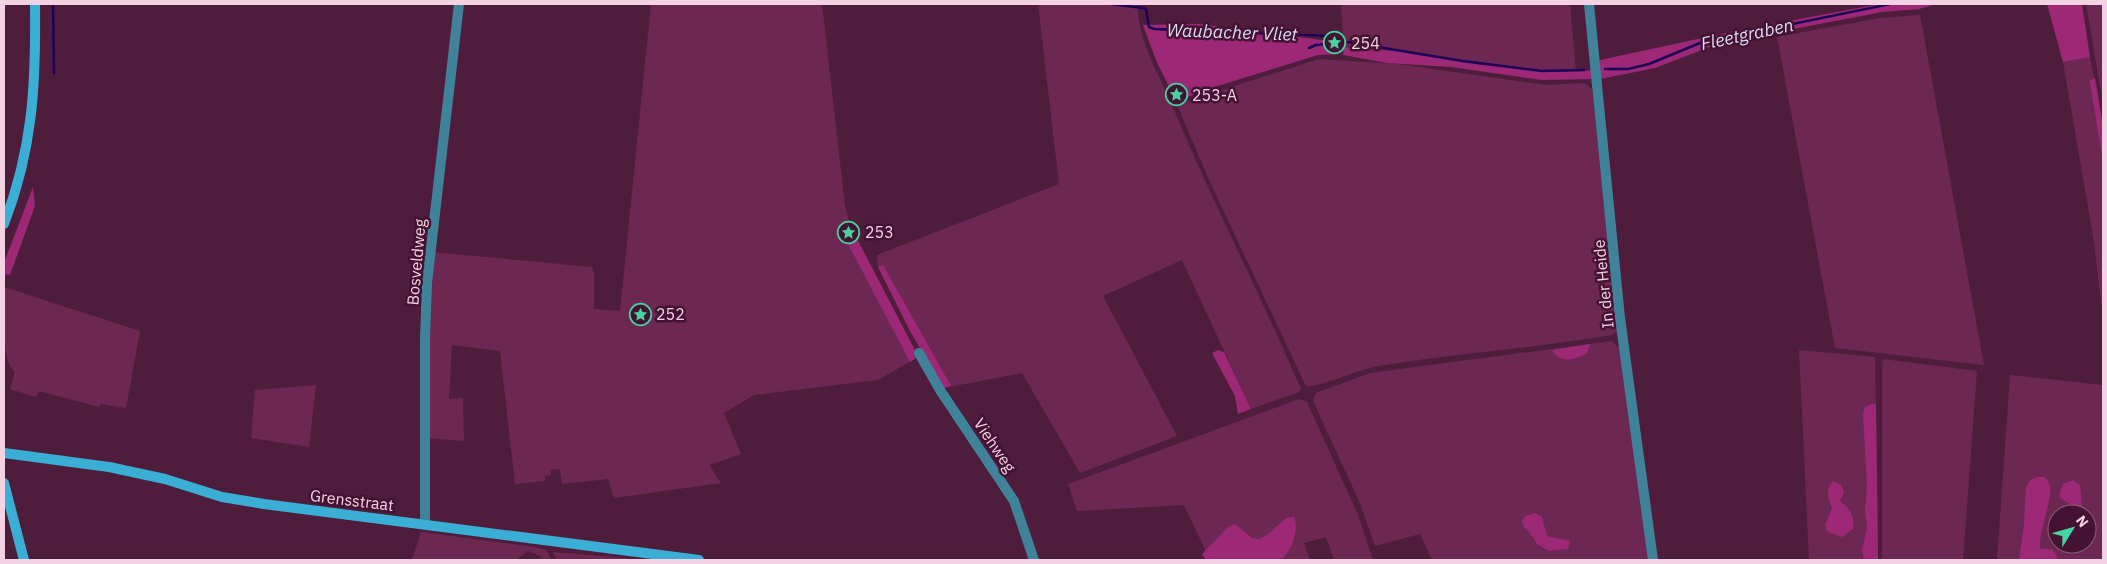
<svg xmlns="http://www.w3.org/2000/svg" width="2107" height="564" font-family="'IBM Plex Sans',sans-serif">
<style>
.green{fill:#6d2753;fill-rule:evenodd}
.forest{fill:#9d2976}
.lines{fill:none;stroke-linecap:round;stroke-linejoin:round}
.stream{stroke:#1e0059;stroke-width:2.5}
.street{stroke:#40829a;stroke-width:10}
.secondary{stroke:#3aaed5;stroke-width:10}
.labels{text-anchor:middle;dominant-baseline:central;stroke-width:5;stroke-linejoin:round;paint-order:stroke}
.poi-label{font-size:16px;fill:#f3d2e3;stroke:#441232;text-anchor:start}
.street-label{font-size:16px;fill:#f3d2e3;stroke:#441232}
.water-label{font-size:18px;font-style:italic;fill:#dadbf8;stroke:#441232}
</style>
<rect width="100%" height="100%" fill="#4f1d3c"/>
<g class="green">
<polygon points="651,4 822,4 845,206 852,231 873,269 916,358 878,380 754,395 724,413 741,454 709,465 721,483 614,498 608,479 562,484 560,469 551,470 551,475 545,476 545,481 515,484 500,351 452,345 449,399 463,398 464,441 427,438 432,252 592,267 594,273 594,309 620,311"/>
<path d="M 1038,4 L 1137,4 C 1139,45 1159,73 1174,110 C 1207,189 1246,266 1281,344 C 1288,359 1294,374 1301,389 L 1299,392 L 1251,409 L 1182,260 L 1103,296 L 1177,436 L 1080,473 L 1022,373 L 944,388 L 910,331 L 878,267 L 877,255 L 1059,184 Z"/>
<polygon points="1341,4 1570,4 1576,72 1555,73 1407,51 1362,51 1344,47"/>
<polygon points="2086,4 2103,4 2103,103"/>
<polygon points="1920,15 1984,365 1835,348 1777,37 1880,18"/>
<polygon points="2090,57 2103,124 2103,319 2094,242 2063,62"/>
<path d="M 1319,59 L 1398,64 L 1546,85 L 1584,83 L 1592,89 L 1617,331 L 1612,335 C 1535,348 1456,353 1378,366 C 1363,368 1315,389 1306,386 L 1209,180 L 1178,107 L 1185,102 Z"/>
<path d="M 4,287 L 140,331 L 126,408 L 101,404 L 99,407 L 39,391 L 36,397 L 10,389 L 15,372 C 0,359 4,308 4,287 Z"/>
<polygon points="1612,341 1621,350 1650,560 1432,560 1420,534 1375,546 1360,503 1313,401 1316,393 1370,373"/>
<polygon points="1799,350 1875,357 1878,560 1809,560"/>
<polygon points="1883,359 1977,371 1963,560 1882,560 1882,369"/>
<path d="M 2010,375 L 2103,385 L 2103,560 L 1997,560 ZM 2057,514 L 2087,514 L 2087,544 L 2057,544 Z"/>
<polygon points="316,385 309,447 251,438 255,390"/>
<polygon points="1299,399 1307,402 1358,515 1373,560 1334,560 1326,537 1304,543 1310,560 1210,560 1184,505 1077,511 1068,484"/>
<polygon points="421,532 535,547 547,550 551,560 540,560 541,556 528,551 516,560 412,560"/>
<polygon points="553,552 625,558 627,560 557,560"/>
</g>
<g class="forest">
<polygon points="1880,4 1936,4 1919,9 1882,12 1720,43 1655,68 1600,79 1600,60 1735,31"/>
<polygon points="2047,4 2082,4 2090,57 2063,62"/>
<polygon points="1200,24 1337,42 1338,54 1318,55 1205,90 1178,101 1174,97 1156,60 1143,25"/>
<path d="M 1344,47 C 1368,53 1386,49 1409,52 C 1469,60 1532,77 1593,70 L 1593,79 L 1542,80 L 1451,67 L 1387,63 L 1343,55 Z"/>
<polygon points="2095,78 2103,126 2103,162 2090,83 2090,80"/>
<polygon points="33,187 35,206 10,275 4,274 4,263"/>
<polygon points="854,233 917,354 916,358 910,362 846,240 847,236"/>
<polygon points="883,265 951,386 944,388 910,331 878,267"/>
<path d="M 1590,344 L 1587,353 C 1575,360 1560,364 1552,350 Z"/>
<polygon points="1218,350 1224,352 1251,409 1238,414 1235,396 1212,353"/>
<polygon points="1871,404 1876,404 1878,560 1864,560 1862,550 1867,528 1865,510 1867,486 1863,415 1864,408"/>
<path d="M 2037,477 L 2044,477 C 2046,479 2048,481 2049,483 C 2055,495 2038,531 2040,549 L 2052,549 L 2057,556 L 2057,560 L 2019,560 L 2024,524 L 2026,488 L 2030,480 Z"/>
<polygon points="2073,480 2080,485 2082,506 2091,516 2087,531 2087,514 2075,514 2075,507 2060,498 2060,492 2063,484"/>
<path d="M 1833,481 L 1841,485 L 1844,493 L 1840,501 C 1850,509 1855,516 1853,529 L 1842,537 L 1828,532 L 1825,525 L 1832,508 C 1828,499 1825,489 1833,481 Z"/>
<polygon points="1535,513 1542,517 1547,536 1570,541 1568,549 1549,551 1537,544 1530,533 1524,527 1522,521 1525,516"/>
<path d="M 1294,517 C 1300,530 1291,551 1281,560 L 1206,560 L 1202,554 L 1228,527 L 1235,524 L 1252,538 L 1259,539 L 1266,536 L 1286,518 Z"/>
</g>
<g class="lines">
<g class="stream">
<polyline points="53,4 54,73"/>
<polyline points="1111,4 1143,8 1146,9 1149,27 1154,29 1306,35 1328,36 1334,43"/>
<polyline points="1348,42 1462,61 1542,71 1584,70"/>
<polyline points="1309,48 1316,45 1334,43"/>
<polyline points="1605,69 1628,69 1649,64 1700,43 1890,4"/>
</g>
<g class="street">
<polyline points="1589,4 1620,318 1653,560"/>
<polyline points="919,353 940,390 1014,501 1034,560"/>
<polyline points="425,524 425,338 427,283 459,4"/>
</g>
<g class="secondary">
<path d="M 4,224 C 33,149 36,84 35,4"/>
<polyline points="4,453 109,467 165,479 222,497 264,504 699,560"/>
<polyline points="4,483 24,560"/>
</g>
</g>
<defs>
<symbol id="sight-ring" viewBox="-11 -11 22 22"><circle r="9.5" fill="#441232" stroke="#43d4a0" stroke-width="1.5"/><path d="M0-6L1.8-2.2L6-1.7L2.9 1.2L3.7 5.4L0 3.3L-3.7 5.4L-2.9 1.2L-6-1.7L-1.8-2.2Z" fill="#43d4a0"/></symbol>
</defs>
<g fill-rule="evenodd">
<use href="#sight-ring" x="1322" y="30" width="25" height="25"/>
<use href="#sight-ring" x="1164" y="82" width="25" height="25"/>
<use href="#sight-ring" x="836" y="220" width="25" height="25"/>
<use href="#sight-ring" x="628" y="302" width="25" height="25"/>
</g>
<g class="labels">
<g class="poi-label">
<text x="1351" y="43">254</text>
<text x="1192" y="95">253-A</text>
<text x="865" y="232">253</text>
<text x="656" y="314">252</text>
</g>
<g class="street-label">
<text transform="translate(416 262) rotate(-85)">Bosveldweg</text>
<text transform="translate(1603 284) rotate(-96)">In der Heide</text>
<text transform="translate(995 445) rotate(56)">Viehweg</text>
<text transform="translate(352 500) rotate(7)">Grensstraat</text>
</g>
<g class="water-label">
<text transform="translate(1232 32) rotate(2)">Waubacher Vliet</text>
<text transform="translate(1747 34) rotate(-12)">Fleetgraben</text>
</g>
</g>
<rect width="2107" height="564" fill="none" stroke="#f3d2e3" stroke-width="10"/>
<g transform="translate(2072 529) rotate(53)"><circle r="24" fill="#441232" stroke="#8a5f79"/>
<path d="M0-4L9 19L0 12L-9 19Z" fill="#43d4a0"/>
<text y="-8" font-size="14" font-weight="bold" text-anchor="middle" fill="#f3d2e3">N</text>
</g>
</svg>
